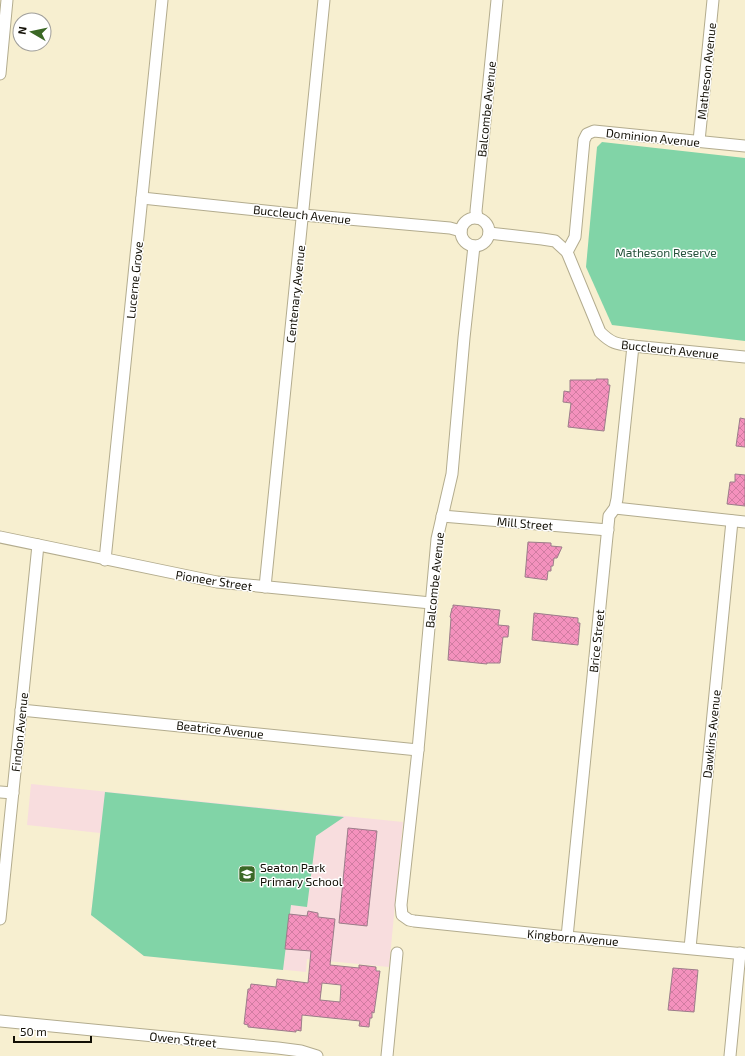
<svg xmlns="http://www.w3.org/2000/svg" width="745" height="1056" font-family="'Exo 2',sans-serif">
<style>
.education{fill:#f8ddde}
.park{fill:#81d4a7}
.building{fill:url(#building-cross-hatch);stroke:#9c7d8a;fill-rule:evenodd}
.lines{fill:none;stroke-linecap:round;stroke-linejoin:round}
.minor-casing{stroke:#b3ac8e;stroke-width:13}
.minor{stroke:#fff;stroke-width:11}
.labels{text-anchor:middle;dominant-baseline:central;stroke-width:3;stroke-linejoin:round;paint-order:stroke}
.street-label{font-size:12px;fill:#120f05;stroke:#fff}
.park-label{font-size:12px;fill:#25523b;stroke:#fff}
.poi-label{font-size:12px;fill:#120f05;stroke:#fff;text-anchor:start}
</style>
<defs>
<pattern id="building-cross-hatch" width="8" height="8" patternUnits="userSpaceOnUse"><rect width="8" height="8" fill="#f491bd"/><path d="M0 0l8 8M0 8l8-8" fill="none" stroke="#d07ca1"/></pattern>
</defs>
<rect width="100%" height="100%" fill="#f7efd0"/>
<polygon class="education" points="31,784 403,822 389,967 307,959 306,972 144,956 91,915 100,833 27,825"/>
<g class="park">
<polygon points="602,142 745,158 745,341 612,325 586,267 597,147"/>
<polygon points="105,792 344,817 316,836 307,907 291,905 283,970 144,956 91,915"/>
</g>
<g class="building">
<polygon points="596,379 608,379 608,385 610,385 604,431 568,427 571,403 563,402 564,391 570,392 570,380 596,380"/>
<polygon points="740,418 745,419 745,447 736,446"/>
<polygon points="735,474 745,475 745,506 727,504 730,482 735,482"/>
<polygon points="528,542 551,543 551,546 562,547 557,558 554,558 553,566 551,566 551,571 548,571 547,580 525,577"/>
<polygon points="453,605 500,610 498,625 509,626 508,637 503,637 500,663 487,663 487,664 448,660 451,618 450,617 452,608 453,608"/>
<polygon points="534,613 578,618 578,623 580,623 578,645 532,640"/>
<polygon points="348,828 377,831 367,926 339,923"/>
<path d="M 308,911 L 318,913 L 318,917 L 335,919 L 330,965 L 359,968 L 359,965 L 376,967 L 376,971 L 380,971 L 374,1013 L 372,1012 L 372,1018 L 370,1018 L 369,1027 L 359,1026 L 360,1021 L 302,1015 L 301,1031 L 296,1030 L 296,1032 L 248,1027 L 248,1025 L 244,1024 L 248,989 L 250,989 L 251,984 L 276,987 L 277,979 L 308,983 L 311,951 L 285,949 L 289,914 L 307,916 ZM 322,983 L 341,985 L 340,1002 L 320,1000 Z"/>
<polygon points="673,968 698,970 694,1012 668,1010"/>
</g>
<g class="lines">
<defs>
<g id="minor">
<polyline points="0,74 7,0"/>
<polyline points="699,141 713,0"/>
<polyline points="142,198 303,215 450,228 461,231"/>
<circle cx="475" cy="232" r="14"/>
<polyline points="477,218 476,211 497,0"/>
<path d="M 489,233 L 542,239 L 555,241 L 567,252 L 600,332 C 612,344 617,344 633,346 L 745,357"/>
<polyline points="474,246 464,338 452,474 437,539 418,750 401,905 402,915 409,920 414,921 567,937 745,954"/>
<polyline points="567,252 575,237 584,140 587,134 594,131 745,146"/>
<polyline points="615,508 745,522"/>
<polyline points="442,516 608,530"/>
<polyline points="0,537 217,582 431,603"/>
<polyline points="105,560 162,0"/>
<polyline points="265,587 324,0"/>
<polyline points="21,710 418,750"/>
<polyline points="0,792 13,793"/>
<polyline points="0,919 38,545"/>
<polyline points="567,937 609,516 615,508 617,499 633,346"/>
<polyline points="690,948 732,521"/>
<polyline points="0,1021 278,1048 301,1051 317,1056"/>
<polyline points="387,1056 397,953"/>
<polyline points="730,1056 740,953"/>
</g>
</defs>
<use href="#minor" class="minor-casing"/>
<use href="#minor" class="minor"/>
</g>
<defs>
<symbol id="school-square" viewBox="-11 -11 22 22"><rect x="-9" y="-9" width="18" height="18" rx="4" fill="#3b6826" stroke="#fff"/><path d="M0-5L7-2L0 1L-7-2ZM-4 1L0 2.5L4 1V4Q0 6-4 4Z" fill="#fff"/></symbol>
</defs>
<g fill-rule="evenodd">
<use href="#school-square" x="237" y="864" width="20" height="20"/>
</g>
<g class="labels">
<g class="street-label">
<text transform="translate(706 71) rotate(-84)">Matheson Avenue</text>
<text transform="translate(486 109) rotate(-84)">Balcombe Avenue</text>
<text transform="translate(653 137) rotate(6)">Dominion Avenue</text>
<text transform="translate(302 214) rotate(6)">Buccleuch Avenue</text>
<text transform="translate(134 280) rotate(-84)">Lucerne Grove</text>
<text transform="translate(295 294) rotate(-84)">Centenary Avenue</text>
<text transform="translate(670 349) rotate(6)">Buccleuch Avenue</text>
<text transform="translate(525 523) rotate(5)">Mill Street</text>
<text transform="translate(214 580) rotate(9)">Pioneer Street</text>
<text transform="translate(434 580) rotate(-84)">Balcombe Avenue</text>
<text transform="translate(596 641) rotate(-84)">Brice Street</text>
<text transform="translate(220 729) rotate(6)">Beatrice Avenue</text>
<text transform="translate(19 732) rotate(-84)">Findon Avenue</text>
<text transform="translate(711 734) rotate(-84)">Dawkins Avenue</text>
<text transform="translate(573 937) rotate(5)">Kingborn Avenue</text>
<text transform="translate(183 1039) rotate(6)">Owen Street</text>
</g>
<g class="park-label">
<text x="666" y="252">Matheson Reserve</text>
</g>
<g class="poi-label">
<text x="260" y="867">Seaton Park<tspan x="260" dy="14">Primary School</tspan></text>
</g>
</g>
<g transform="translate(32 32) rotate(279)"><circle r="19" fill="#ffffff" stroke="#a09f9b"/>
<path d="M0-3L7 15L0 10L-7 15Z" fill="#3b6826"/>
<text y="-6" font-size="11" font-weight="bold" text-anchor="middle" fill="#120f05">N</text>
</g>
<path d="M14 1036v6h77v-6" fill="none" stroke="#120f05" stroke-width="2"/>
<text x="20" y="1036" font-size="12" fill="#120f05" stroke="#ffffff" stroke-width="3" paint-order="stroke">50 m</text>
</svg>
